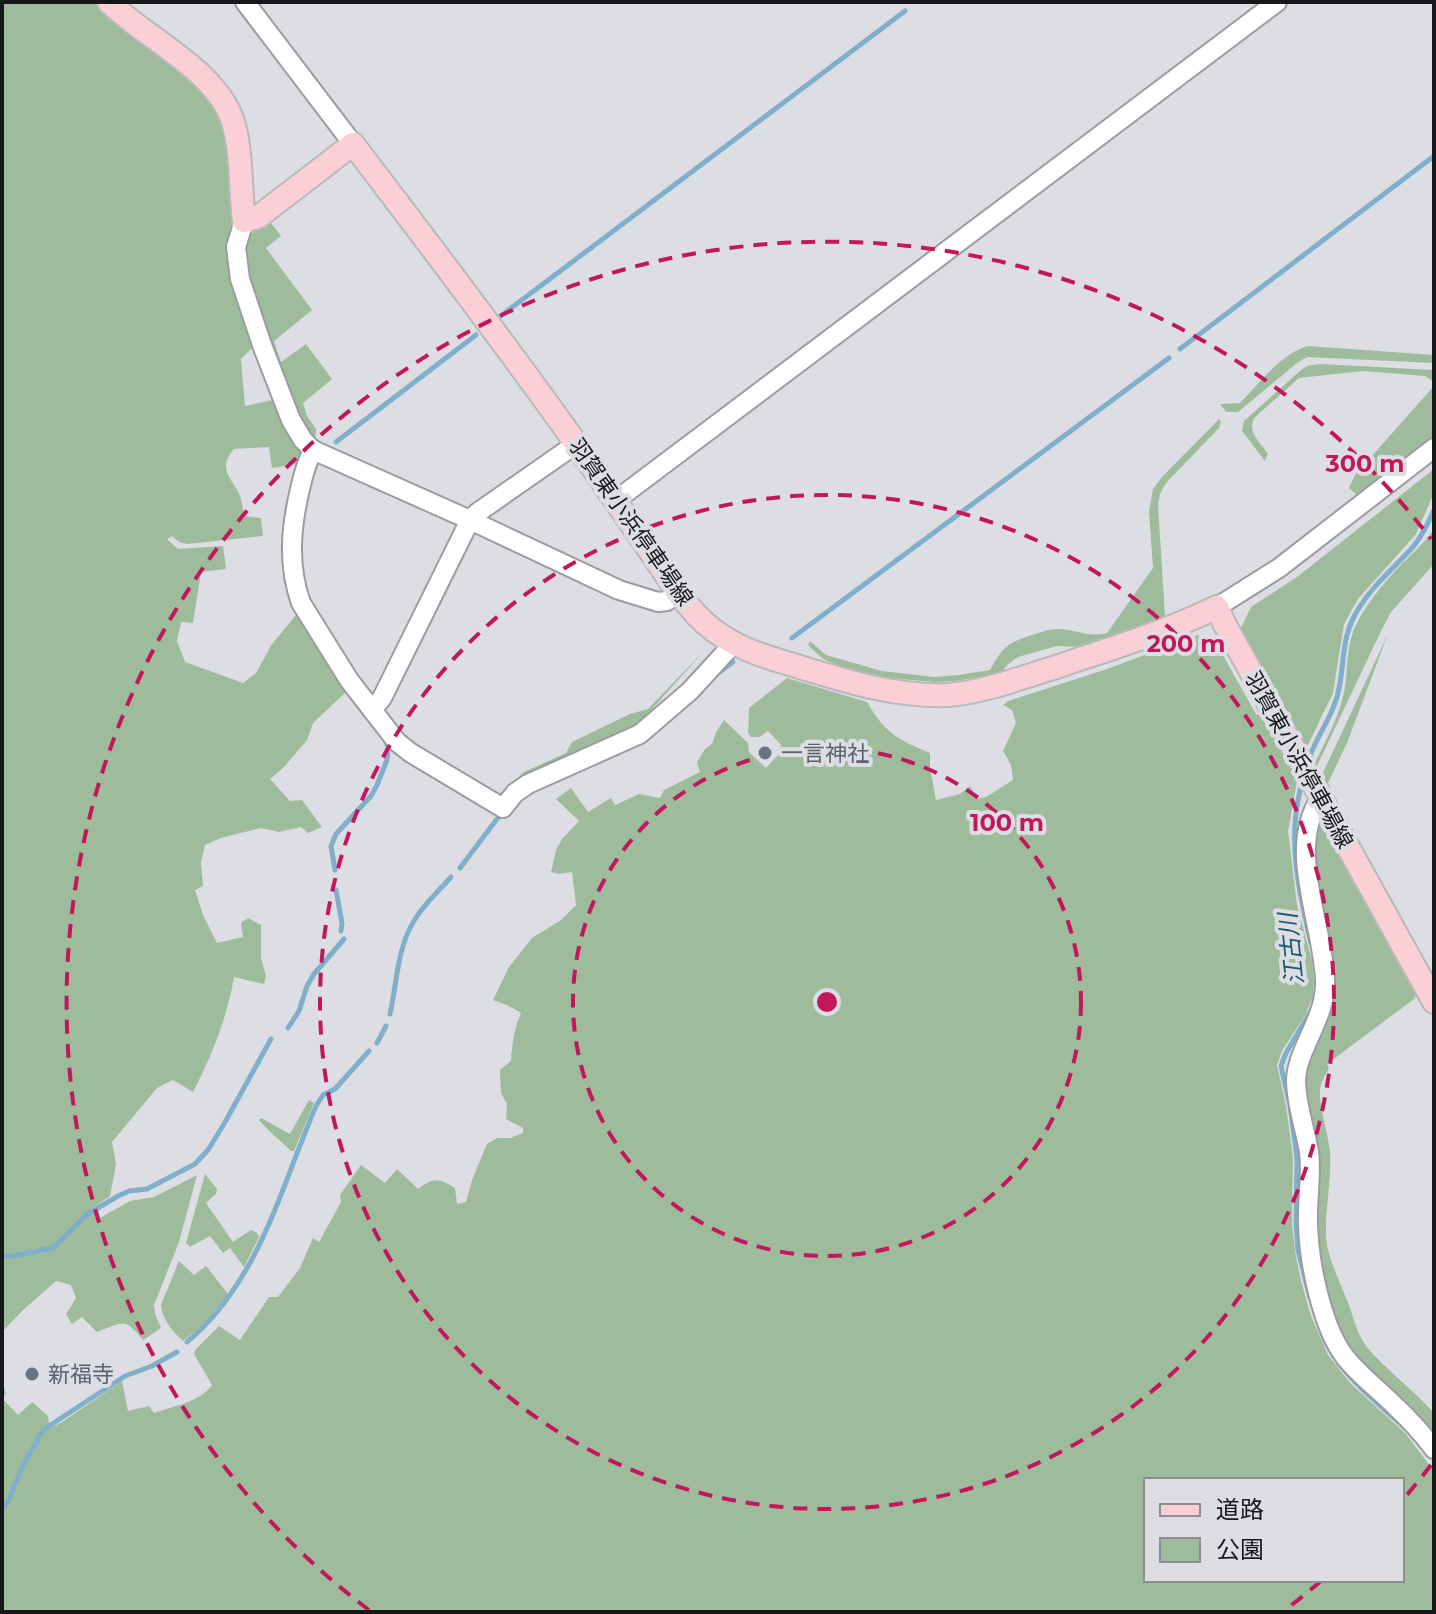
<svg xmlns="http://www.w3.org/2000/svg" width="1436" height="1614" font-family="Montserrat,'Noto Sans JP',sans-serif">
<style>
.green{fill:#9ebc9c;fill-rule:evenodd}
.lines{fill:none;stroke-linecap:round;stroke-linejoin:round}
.stream{stroke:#7fafca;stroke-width:5}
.minor-casing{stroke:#9b9ca0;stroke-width:22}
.major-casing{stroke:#b9b9ba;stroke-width:26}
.minor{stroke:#fff;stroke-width:18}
.major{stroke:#fad0d6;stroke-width:22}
.ring{fill:none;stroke:#c2185b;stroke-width:4;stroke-dasharray:14 10}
.worship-dot{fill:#6b7280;stroke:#dddee3;stroke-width:3}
.labels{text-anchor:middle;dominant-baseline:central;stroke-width:8;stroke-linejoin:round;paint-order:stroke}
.street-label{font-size:22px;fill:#161718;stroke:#dddee3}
.worship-label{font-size:22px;fill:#5b616d;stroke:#dddee3;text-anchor:start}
.water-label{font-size:24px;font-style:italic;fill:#1d5874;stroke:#dddee3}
.centre{fill:#c2185b;stroke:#dddee3;stroke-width:4}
.ring-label{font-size:24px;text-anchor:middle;font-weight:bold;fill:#c2185b;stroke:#dddee3;stroke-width:8;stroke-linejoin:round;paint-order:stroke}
</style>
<rect width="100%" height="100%" fill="#dddee3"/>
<g class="green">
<path d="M 2,2 L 100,2 L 197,79 L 228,123 L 256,344 L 241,359 L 245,406 L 278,399 L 302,458 L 302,463 L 272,468 L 269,447 L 234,449 C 216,470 233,478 240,496 C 242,502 243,510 244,516 L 261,518 L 263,536 L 187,544 L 179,542 L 172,536 L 167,539 L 178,549 L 223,546 L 226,569 L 201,572 L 193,623 L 181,622 L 177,641 L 185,662 L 243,683 L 256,673 L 272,644 L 296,615 L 299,616 L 346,692 L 313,723 L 307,740 L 284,767 L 270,779 L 290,801 L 302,800 L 322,827 L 308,833 L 301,827 L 279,832 L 261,828 L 221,838 L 205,845 L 201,862 L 203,886 L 195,890 L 203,915 L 217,943 L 243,937 L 241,923 L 248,918 L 261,925 L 261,958 L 266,976 L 264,984 L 234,977 C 227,1018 212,1055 193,1092 L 173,1080 L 157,1088 L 112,1142 L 116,1164 L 110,1196 L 97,1205 L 100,1218 L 130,1201 L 154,1197 L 197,1175 L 179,1242 L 154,1305 L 155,1314 L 161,1328 L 143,1340 C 124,1317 124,1322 97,1332 L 82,1317 L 72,1324 L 66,1314 L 76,1298 L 71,1285 L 56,1281 L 23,1310 L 2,1332 Z"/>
<polygon points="269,220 281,236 266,248 312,310 274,341 281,362 306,344 332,379 303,403 307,416 316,429 315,440 297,419 252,298 243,248 252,233"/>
<path d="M 1308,346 L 1434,355 L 1434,363 L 1307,357 L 1297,363 L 1238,412 L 1226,412 L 1220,404 L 1240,403 C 1260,383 1280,354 1308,346 Z"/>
<path d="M 1320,364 L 1434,370 L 1434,382 L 1425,376 L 1363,371 L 1299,378 L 1254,418 C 1247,433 1260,442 1268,454 L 1265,461 L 1242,431 L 1244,421 L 1301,370 L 1307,366 Z"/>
<polygon points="1434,386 1434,436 1357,495 1349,488 1355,475"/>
<path d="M 1219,419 L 1221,422 L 1219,428 L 1166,483 L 1160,494 L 1158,505 L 1165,616 L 1083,647 L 1057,646 L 1018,657 L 1008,664 L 1000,674 L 955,681 L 936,682 L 887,678 L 844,668 L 823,659 L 808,645 L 810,641 L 826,655 L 882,671 L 934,677 L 958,675 L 990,670 C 1003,647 1007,643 1032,635 C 1039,633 1049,629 1057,629 C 1074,629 1090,638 1107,633 L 1153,568 L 1149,512 L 1153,489 L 1162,477 Z"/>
<polygon points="1434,469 1434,493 1416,534 1358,599 1344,624 1333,693 1306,749 1299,743 1239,632 1251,607 1297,577"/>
<path d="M 1434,529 L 1434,564 L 1391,612 L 1381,631 L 1316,768 L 1313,767 C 1324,743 1339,718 1344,692 C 1349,669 1345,647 1356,625 C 1366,605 1381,586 1396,570 C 1409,556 1423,545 1434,529 Z"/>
<polygon points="1388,634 1347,743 1328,783 1431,981 1321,777"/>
<path d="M 1198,635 L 1216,643 L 1256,714 L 1264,717 L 1298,776 L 1288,831 L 1297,905 L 1312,961 L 1314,981 L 1313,996 L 1306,1014 L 1282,1051 L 1277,1065 L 1286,1106 L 1293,1158 L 1292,1224 L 1295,1251 L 1301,1281 L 1311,1316 L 1328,1355 L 1351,1384 L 1405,1433 L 1434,1471 L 1434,1612 L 2,1612 L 2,1380 L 6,1394 L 2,1398 L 18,1415 L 32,1402 L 48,1416 L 50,1428 L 62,1422 L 122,1381 L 128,1411 L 149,1406 L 154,1413 C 174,1406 200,1402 212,1385 L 194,1354 L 196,1349 L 219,1326 L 240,1340 L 269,1297 L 278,1297 L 300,1268 L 313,1238 L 319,1242 L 341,1202 L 340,1195 L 361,1165 L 385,1183 L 397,1169 L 418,1189 C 434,1177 439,1178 455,1188 L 457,1204 L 466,1202 L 472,1180 L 487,1144 L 497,1138 L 510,1138 L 523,1133 L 523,1128 L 506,1119 L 507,1104 L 501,1093 L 500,1070 L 511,1061 C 512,1045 514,1028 521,1013 L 509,1006 L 493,1000 L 509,967 L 532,938 L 561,920 L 576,905 L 572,872 L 559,874 L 551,872 L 556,850 L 562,839 L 579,821 L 556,799 L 571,788 L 588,812 L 611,798 L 615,805 L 639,794 L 660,798 L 664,790 L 700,772 L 697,762 L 705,749 L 712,744 L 716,732 L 724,720 L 748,743 L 749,752 L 766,768 L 778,755 L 781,745 L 768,731 L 759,737 L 751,737 L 748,733 L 749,708 L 787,678 L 867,702 C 884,732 898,740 930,753 L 930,767 L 936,800 L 960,794 L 970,786 L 977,799 L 986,797 L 1013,780 L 1011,765 L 1003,751 L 1016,723 L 1012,710 L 1003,705 L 1008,701 L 1107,669 ZM 1146,1480 L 1402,1480 L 1402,1580 L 1146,1580 Z"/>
<polygon points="705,650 644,718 631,728 548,768 502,796 493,794 503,792 524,772 566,753 572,742 630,714 648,709"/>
<path d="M 1318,812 L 1418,991 L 1414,999 L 1327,1064 L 1329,1069 C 1325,1075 1320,1083 1320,1091 C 1319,1107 1328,1133 1330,1151 C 1332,1179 1325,1208 1326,1236 C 1328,1263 1343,1286 1351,1311 C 1356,1327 1360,1341 1373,1354 C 1392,1374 1415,1392 1434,1413 L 1434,1444 L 1346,1353 L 1320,1283 L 1300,1077 L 1320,1026 L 1312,824 Z"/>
<path d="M 309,1100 L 314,1103 L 294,1151 L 291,1151 C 280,1140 269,1132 259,1120 L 261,1118 L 290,1134 Z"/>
<polygon points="205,1174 217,1189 216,1194 206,1203 233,1242 251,1230 257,1233 259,1237 244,1267 230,1248 223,1253 210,1236 190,1247 186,1243"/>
<path d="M 179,1261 L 194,1275 L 206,1266 L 228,1294 L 204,1324 L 183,1341 C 173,1332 162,1320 161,1305 Z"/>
</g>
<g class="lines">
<g class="stream">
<polyline points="498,318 905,11"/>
<polyline points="1180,349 1434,156"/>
<polyline points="336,442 476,335"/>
<polyline points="792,638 1169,358"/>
<polyline points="714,676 733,662"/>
<path d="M 1309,759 C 1316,737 1331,719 1337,697 C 1346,665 1339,638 1359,608 C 1374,584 1394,568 1412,548 C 1422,537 1428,523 1434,510"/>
<path d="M 1303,780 C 1286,834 1298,889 1311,943"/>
<polyline points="460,868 503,811"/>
<polyline points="335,870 331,846 336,834 371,796 377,785 387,760 388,747 386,742"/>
<polyline points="336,890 342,923 341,931"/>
<path d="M 390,1014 C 397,983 397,948 414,921 C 423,905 439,891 451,877"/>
<polyline points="288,1028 299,1011 307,986 314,974 344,939"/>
<polyline points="377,1043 386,1026"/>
<polyline points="2,1256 12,1256 53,1248 86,1215 118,1196 129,1191 147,1189 195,1164 208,1150 224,1124 271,1039"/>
<polyline points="1310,1298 1298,1250 1296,1224 1297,1158 1290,1106 1281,1066 1286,1053 1311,1011"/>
<path d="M 1321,1331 C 1336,1371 1371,1397 1402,1425"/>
<path d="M 187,1342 C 259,1282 281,1187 316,1106 L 323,1095 L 335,1089 L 369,1051"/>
<polyline points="2,1510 9,1499 23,1465 43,1430 125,1376 152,1366 177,1352"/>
</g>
<defs>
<g id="minor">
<polyline points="245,2 353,144"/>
<path d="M 244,221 L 236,247 L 240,279 L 262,345 L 291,420 L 303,440 L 313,450 C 307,462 304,472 301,485 C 291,525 287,564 301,603 L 349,680 L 397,742 L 411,753 L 503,808 L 515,793 L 528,784 L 640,734 L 690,691 L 734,643"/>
<polyline points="313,450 470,520 619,590 658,602 667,601 678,592"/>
<polyline points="615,501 1277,2"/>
<polyline points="1217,607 1279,568 1434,448"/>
<polyline points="372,710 382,698 470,520 477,513 576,444"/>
<path d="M 1320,799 C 1286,850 1324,925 1325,982 C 1326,1018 1297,1049 1296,1080 C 1296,1104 1305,1128 1309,1152 C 1312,1176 1307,1200 1308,1224 C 1309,1263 1322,1327 1345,1357 C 1359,1375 1377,1388 1393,1404 C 1408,1418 1422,1433 1434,1449"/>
</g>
<path id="major" d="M 109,2 C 146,39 217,70 233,122 C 242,151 240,190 244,221 L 258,217 L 353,144 C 429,244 505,343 577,445 C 602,481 627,518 652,554 C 672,583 691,617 722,636 C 747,653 778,660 806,669 C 852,683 899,697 948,695 C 985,692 1023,677 1059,666 C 1112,648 1166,632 1217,607 L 1224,623 L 1434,1002"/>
</defs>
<use href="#minor" class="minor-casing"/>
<use href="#major" class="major-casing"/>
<use href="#minor" class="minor"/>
<use href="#major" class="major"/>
</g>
<g class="ring">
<circle cx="827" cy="1002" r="254"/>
<circle cx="827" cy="1002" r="507"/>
<path d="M1431 1465A761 761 0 0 1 1406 1496M1321 1581A761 761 0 0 1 1285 1610M369 1610A761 761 0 1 1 1431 539"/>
</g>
<g class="worship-dot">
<circle cx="765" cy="753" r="8"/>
<circle cx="32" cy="1374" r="8"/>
</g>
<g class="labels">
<g class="street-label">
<text transform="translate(631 522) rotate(55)">羽賀東小浜停車場線</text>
<text transform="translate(1299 760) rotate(61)">羽賀東小浜停車場線</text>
</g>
<g class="worship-label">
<text x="781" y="753">一言神社</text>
<text x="48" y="1374">新福寺</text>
</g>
<g class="water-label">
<text transform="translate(1291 949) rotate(-96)">江古川</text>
</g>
</g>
<circle cx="827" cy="1002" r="12" class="centre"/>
<g class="ring-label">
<text x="1365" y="472">300 m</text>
<text x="1186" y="652">200 m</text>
<text x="1007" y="831">100 m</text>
</g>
<rect width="1436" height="1614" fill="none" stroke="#161718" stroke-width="8"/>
<rect x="1144" y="1478" width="260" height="104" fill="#dddee3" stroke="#8d8e92" stroke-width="2"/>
<rect x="1160" y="1504" width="40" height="12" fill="#fad0d6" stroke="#8d8e92" stroke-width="2"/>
<text x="1216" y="1518" font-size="24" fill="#161718">道路</text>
<rect x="1160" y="1538" width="40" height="24" fill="#9ebc9c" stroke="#8d8e92" stroke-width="2"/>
<text x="1216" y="1558" font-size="24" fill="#161718">公園</text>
</svg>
